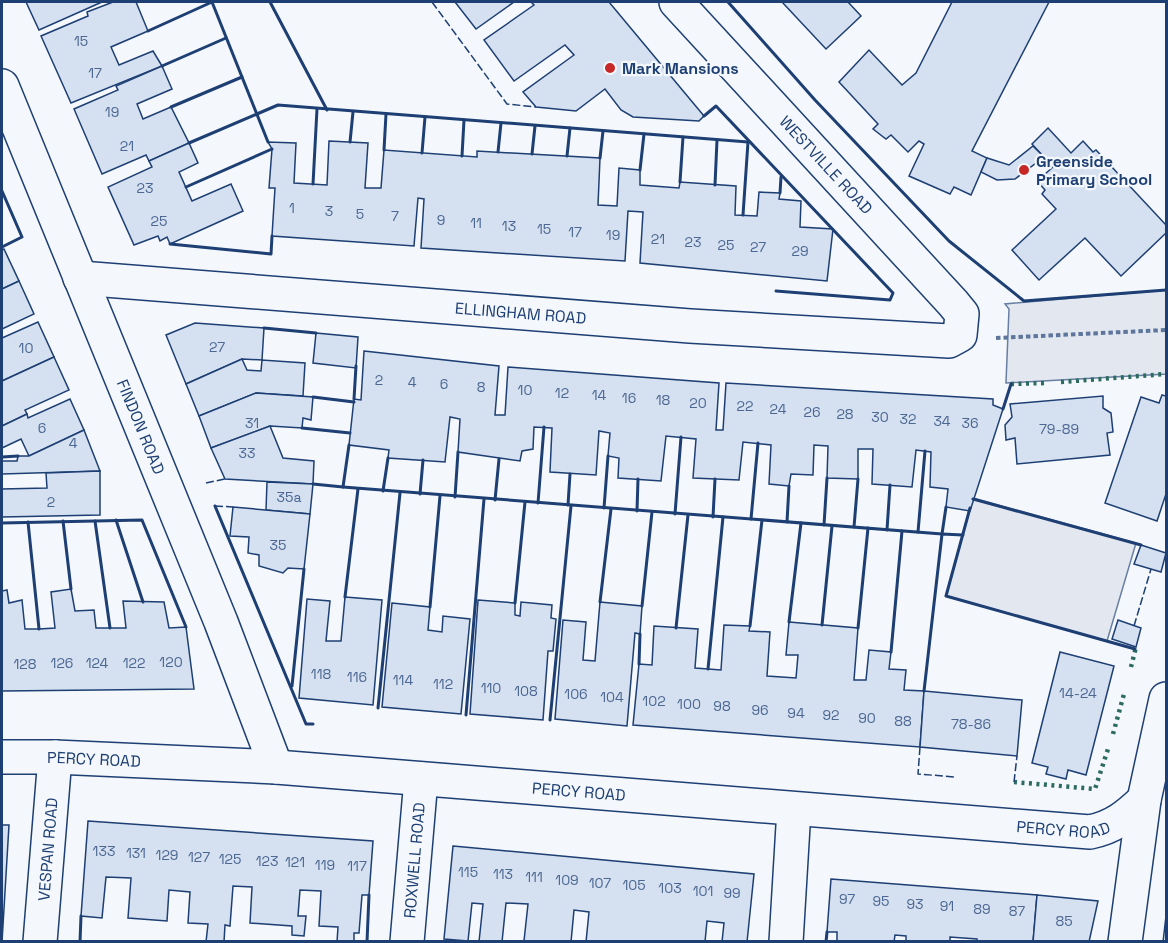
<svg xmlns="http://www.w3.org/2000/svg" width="1168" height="943" font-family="'Space Grotesk',sans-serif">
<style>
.parking{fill:#e3e8f0;stroke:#687fa3;stroke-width:1.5}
.building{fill:#d5e0f0;stroke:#1d3f73;stroke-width:1.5}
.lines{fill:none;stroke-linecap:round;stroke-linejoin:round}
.street-casing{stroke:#1d3f73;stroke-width:36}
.path{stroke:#5e769c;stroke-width:4;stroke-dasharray:4.5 3;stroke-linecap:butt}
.street{stroke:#f4f7fb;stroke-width:33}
.hedge{stroke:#2c6c60;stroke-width:4.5;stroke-dasharray:3 4.5;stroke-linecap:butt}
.fence{stroke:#1d3f73;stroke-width:1.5;stroke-dasharray:8 3;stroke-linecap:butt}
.wall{stroke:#1d3f73;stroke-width:3}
.poi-dot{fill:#c62828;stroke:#f4f7fb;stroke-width:2}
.labels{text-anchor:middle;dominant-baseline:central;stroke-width:4.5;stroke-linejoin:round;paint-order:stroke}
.number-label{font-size:14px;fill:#4b6792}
.poi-label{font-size:16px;font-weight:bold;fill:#1d3f73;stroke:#f4f7fb;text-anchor:start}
.street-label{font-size:16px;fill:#1d3f73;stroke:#f4f7fb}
</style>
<rect width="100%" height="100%" fill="#f4f7fb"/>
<g class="parking">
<polygon points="1166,290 1166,374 1006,383 1009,309 1005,304"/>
<polygon points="973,498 1136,543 1107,641 946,596"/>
</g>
<g class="building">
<polygon points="26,2 102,2 39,30"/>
<polygon points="113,2 136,2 148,31 111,47 119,65 153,51 162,66 71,103 41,36 88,16 87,12"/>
<polygon points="455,2 514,2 476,29"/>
<polygon points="531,2 609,2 704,116 699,121 633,117 621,110 605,89 576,111 536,107 523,92 574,55 565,45 514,81 484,40 534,5"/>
<polygon points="782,2 848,2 861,16 826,49"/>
<polygon points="952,2 1049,2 972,151 987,158 971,195 954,187 950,194 909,176 924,144 919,141 908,152 891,135 886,139 873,129 878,124 839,82 869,50 902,85 916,73"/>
<polygon points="162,66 172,89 137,104 143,119 171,107 189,143 149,161 146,155 102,174 74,109 118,90 116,86"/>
<polygon points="1048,128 1071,153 1083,141 1093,152 1096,150 1166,225 1166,233 1121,276 1085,238 1039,280 1012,250 1056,209 1042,194 1045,190 1037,181 1053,167 1032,144"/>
<polygon points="329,141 368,143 365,188 381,188 384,150 477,157 477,151 600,158 598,205 617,206 619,168 640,170 640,185 679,188 680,182 736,186 735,215 757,216 759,192 780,193 779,199 801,201 800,227 833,229 827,281 640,263 643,212 628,211 625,261 421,248 424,199 418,198 414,246 272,236 275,188 269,188 272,149 268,142 296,143 294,183 327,185"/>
<polygon points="189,143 198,163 179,172 192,201 231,184 243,211 170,244 167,237 160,241 158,236 134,245 108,187 152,167 149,161"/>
<polygon points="1033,146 1044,157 1015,179 997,180 981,172 987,158 1009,165"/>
<polygon points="4,249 19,281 2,289 2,250"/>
<polygon points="19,281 34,314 2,329 2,289"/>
<polygon points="38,322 54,357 2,381 2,338"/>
<polygon points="195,323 264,328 262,360 242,359 186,384 166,335"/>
<polygon points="316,333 358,337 356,368 313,363"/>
<polygon points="364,351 499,366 495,415 505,415 508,367 719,383 716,430 723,430 726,383 993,399 993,405 1003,409 970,511 946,507 948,489 930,487 931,452 916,450 912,487 872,484 873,449 858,449 858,479 827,478 828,446 814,445 813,475 791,474 789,486 769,484 771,445 743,442 739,480 693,478 696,439 666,436 661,481 618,478 619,458 608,456 610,433 599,431 596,475 550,472 552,428 534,427 533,449 522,451 520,461 458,452 460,419 450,417 445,462 388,458 389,450 349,445 354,399 361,400"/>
<polygon points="54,357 69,390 25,410 27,414 2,426 2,381"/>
<polygon points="242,359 247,370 261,371 262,360 305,363 303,396 256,393 199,416 186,384"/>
<polygon points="256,393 313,397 311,420 303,418 302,428 270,426 211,448 199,416"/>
<polygon points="1162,395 1166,396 1166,494 1157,521 1105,503 1141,397 1159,403"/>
<polygon points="1103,396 1103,408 1111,413 1113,432 1107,433 1110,455 1017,464 1015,438 1006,440 1005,425 1012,417 1010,404"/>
<polygon points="70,399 84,430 29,456 21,439 2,448 2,426 27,414 28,418"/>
<polygon points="270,426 283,458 314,461 313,484 225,479 211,448"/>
<polygon points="84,430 100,471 2,474 2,461 17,461 18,456 29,456"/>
<polygon points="100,471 100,515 2,517 2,489 47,488 46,473"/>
<polygon points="267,482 313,484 310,514 266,510"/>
<polygon points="233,507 310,514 304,569 288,568 283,573 259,566 259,555 248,553 249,537 230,536"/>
<polygon points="1141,545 1166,553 1161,572 1134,564"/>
<polygon points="71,589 75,611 94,610 96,628 126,628 123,601 164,602 169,628 186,627 194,689 2,691 2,591 7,590 9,603 22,600 25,629 39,629 55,628 51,592"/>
<polygon points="345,597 382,600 373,705 299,698 307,599 330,601 326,641 341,641"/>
<polygon points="478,600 515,603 515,615 520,616 521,602 552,605 551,618 556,619 553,651 548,651 543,720 470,714"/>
<polygon points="600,602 642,606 640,634 635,633 627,726 555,719 563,620 586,622 583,660 595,661"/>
<polygon points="392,603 430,607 428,630 442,632 443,616 470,619 461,714 382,707"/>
<polygon points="1118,620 1141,628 1136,647 1112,639"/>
<polygon points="789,622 858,628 854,680 866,680 869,650 891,652 889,669 906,670 904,690 924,691 920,747 633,725 639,664 652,665 654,626 698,629 695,668 721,670 724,625 750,626 749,631 770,632 767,676 796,678 798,655 786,655"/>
<polygon points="1060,652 1114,666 1086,775 1068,770 1066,779 1046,774 1048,767 1032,763"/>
<polygon points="924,691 1022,700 1017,756 920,747"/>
<polygon points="88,821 373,841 369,895 362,895 359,933 354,933 354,942 337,942 338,927 319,926 321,891 300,890 298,916 306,916 304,936 292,935 292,926 250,923 252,887 233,886 230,926 225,925 224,942 206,942 208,924 188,923 190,892 169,890 167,921 128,918 131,878 106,877 102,918 81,916"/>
<polygon points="2,825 9,825 2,942"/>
<polygon points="453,846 754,874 747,942 722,942 724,923 707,921 705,942 586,942 589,912 574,910 571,942 524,941 528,904 506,903 502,942 479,942 483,904 472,903 468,941 444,939"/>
<polygon points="831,879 1037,895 1033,942 977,942 977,939 950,937 950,942 906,942 906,936 895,935 894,942 837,942 837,932 827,932"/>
<polygon points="1037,895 1098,901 1089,942 1033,942"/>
<polygon points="1166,916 1166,942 1163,942"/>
</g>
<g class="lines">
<defs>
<g id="street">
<path id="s1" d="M 2,86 L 221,622 L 276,767"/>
<path id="s2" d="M 80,278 L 690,326 L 949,341 L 960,335 L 962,314 L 953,303 L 676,2"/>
<path id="s3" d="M 2,757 L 55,757 L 276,767 L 1090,832 C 1114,827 1127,816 1144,800"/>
<path id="s4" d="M 40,942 L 55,757"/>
<path id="s5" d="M 407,942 L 421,779"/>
<polyline points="786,942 794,809"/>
<polyline points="1125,942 1144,800 1166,699"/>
</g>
</defs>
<use href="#street" class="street-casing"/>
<polyline class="path" points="996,338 1166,330"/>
<use href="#street" class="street"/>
<g class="hedge">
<polyline points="1061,382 1166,374"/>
<polyline points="1011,384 1046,383"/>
<polyline points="1131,667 1136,647"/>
<polyline points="1113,734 1124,694"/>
<polyline points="1014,782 1095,789 1108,749"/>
</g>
<g class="fence">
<polyline points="432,2 507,104 536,107"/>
<polyline points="206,483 225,479"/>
<polyline points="215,506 233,507"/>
<polyline points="1134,626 1151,569"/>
<polyline points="920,747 918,774 955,777"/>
<polyline points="1014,782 1017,756"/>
</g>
<g class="wall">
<polyline points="212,2 268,142"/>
<polyline points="270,2 327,110"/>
<polyline points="728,2 815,100 949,241 1024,301 1166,290"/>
<polyline points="148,31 212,2"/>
<polyline points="162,66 226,38"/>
<polyline points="171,107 242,77"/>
<polyline points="704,116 716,106 893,293 890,300 776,291"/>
<polyline points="350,142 353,112"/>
<polyline points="189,143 278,105 748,142"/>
<polyline points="384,150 386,114"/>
<polyline points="498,152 501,123"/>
<polyline points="422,153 425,117"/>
<polyline points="532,154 535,126"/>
<polyline points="462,156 464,120"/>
<polyline points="567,156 570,128"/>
<polyline points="600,158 603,131"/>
<polyline points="640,170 644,134"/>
<polyline points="680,182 683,137"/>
<polyline points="313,184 317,109"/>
<polyline points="715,185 717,140"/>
<polyline points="186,187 272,149"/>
<polyline points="2,191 22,237 2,247"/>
<polyline points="780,193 781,177"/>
<polyline points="743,215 748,142"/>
<polyline points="170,244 271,254 272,236"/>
<polyline points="264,328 316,333"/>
<polyline points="313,397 354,402"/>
<polyline points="354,399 356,366"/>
<polyline points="1003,409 1011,384"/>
<polyline points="302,428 350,433"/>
<polyline points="2,457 18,456"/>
<polyline points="313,484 343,487 349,445"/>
<polyline points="343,487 942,534 946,507"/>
<polyline points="383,491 388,458"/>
<polyline points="420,494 423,460"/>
<polyline points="455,497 458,452"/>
<polyline points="973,499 1141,545"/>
<polyline points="495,500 499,459"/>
<polyline points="538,503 544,427"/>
<polyline points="568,505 570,474"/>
<polyline points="215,506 306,724 313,724"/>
<polyline points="604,508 608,456"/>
<polyline points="970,508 946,596 1135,649"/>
<polyline points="637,511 638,479"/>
<polyline points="675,514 681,437"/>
<polyline points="713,517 715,479"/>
<polyline points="751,519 758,443"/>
<polyline points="116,520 143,602"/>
<polyline points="63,521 71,589"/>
<polyline points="95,521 110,628"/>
<polyline points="28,522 39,629"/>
<polyline points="787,522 789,486"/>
<polyline points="2,523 142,520 186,627"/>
<polyline points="824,525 827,478"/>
<polyline points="854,527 858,479"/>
<polyline points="887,530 890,485"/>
<polyline points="918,532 925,451"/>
<polyline points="345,597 358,489"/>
<polyline points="600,602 611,509"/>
<polyline points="515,603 525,502"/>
<polyline points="642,606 652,512"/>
<polyline points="430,607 440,496"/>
<polyline points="789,622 801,523"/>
<polyline points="822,625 832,526"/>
<polyline points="750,626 762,520"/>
<polyline points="676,628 688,515"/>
<polyline points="858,628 868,528"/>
<polyline points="891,652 902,531"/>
<polyline points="639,664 640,634"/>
<polyline points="708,669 723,517"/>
<polyline points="292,686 304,569"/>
<polyline points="924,691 942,534 963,535"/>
<polyline points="378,708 400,493"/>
<polyline points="466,715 484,499"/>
<polyline points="550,720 571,506"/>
<polyline points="80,942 81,916"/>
<polyline points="367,942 369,895"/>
<polyline points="826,942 827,932"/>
</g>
</g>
<g class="poi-dot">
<circle cx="610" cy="68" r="6"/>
<circle cx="1024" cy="170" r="6"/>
</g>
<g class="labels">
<g class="number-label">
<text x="81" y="41">15</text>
<text x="95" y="73">17</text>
<text x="112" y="112">19</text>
<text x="127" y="146">21</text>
<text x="145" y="188">23</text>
<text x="292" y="208">1</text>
<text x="329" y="211">3</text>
<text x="360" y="214">5</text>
<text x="395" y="216">7</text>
<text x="441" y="220">9</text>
<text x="159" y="221">25</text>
<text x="476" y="223">11</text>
<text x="509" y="226">13</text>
<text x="544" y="229">15</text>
<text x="575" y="232">17</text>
<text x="613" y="235">19</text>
<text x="658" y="239">21</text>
<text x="693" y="242">23</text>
<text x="726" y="245">25</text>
<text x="758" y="247">27</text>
<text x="800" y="251">29</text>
<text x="217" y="347">27</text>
<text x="26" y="348">10</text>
<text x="379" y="380">2</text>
<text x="412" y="382">4</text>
<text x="444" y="384">6</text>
<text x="481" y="387">8</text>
<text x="525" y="390">10</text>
<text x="562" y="393">12</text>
<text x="599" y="395">14</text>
<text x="629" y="398">16</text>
<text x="663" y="400">18</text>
<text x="698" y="403">20</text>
<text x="745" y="406">22</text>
<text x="778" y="409">24</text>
<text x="812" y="412">26</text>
<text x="845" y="414">28</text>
<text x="880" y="417">30</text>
<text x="908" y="419">32</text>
<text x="942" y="421">34</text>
<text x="252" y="423">31</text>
<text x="970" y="423">36</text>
<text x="42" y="428">6</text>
<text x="1059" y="429">79-89</text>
<text x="73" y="443">4</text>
<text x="247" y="453">33</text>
<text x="289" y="497">35a</text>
<text x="51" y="502">2</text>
<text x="278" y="545">35</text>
<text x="171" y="662">120</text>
<text x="62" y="663">126</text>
<text x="97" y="663">124</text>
<text x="134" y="663">122</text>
<text x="25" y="664">128</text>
<text x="321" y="674">118</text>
<text x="357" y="677">116</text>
<text x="403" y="680">114</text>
<text x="443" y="684">112</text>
<text x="491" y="688">110</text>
<text x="526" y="691">108</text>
<text x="1078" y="693">14-24</text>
<text x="576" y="694">106</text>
<text x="612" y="697">104</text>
<text x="654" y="701">102</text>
<text x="689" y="704">100</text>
<text x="722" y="706">98</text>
<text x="760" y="710">96</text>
<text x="796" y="713">94</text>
<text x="831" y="715">92</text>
<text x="867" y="718">90</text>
<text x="903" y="721">88</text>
<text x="971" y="724">78-86</text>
<text x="104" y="851">133</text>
<text x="136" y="853">131</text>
<text x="167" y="855">129</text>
<text x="199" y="857">127</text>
<text x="230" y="859">125</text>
<text x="267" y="861">123</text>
<text x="295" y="862">121</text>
<text x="325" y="865">119</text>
<text x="357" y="866">117</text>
<text x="468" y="872">115</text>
<text x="503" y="874">113</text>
<text x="534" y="877">111</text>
<text x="567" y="880">109</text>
<text x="600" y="883">107</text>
<text x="634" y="885">105</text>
<text x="670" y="888">103</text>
<text x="703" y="891">101</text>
<text x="732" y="893">99</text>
<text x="847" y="899">97</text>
<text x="881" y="901">95</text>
<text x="915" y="904">93</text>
<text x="947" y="906">91</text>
<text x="982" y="909">89</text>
<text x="1017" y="911">87</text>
<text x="1064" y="921">85</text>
</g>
<g class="poi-label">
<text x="622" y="68">Mark Mansions</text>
<text x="1036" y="161">Greenside<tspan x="1036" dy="18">Primary School</tspan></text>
</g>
<g class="street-label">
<text transform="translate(826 165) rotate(47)">WESTVILLE ROAD</text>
<text stroke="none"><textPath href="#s2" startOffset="442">ELLINGHAM ROAD</textPath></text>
<text stroke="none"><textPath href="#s1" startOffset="368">FINDON ROAD</textPath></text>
<text stroke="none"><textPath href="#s3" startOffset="92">PERCY ROAD</textPath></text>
<text stroke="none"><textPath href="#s3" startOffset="578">PERCY ROAD</textPath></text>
<text stroke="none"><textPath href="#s3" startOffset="1064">PERCY ROAD</textPath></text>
<text stroke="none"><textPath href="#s4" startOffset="93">VESPAN ROAD</textPath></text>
<text stroke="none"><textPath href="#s5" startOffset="82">ROXWELL ROAD</textPath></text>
</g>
</g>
<rect width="1168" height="943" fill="none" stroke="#1d3f73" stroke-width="6"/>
</svg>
